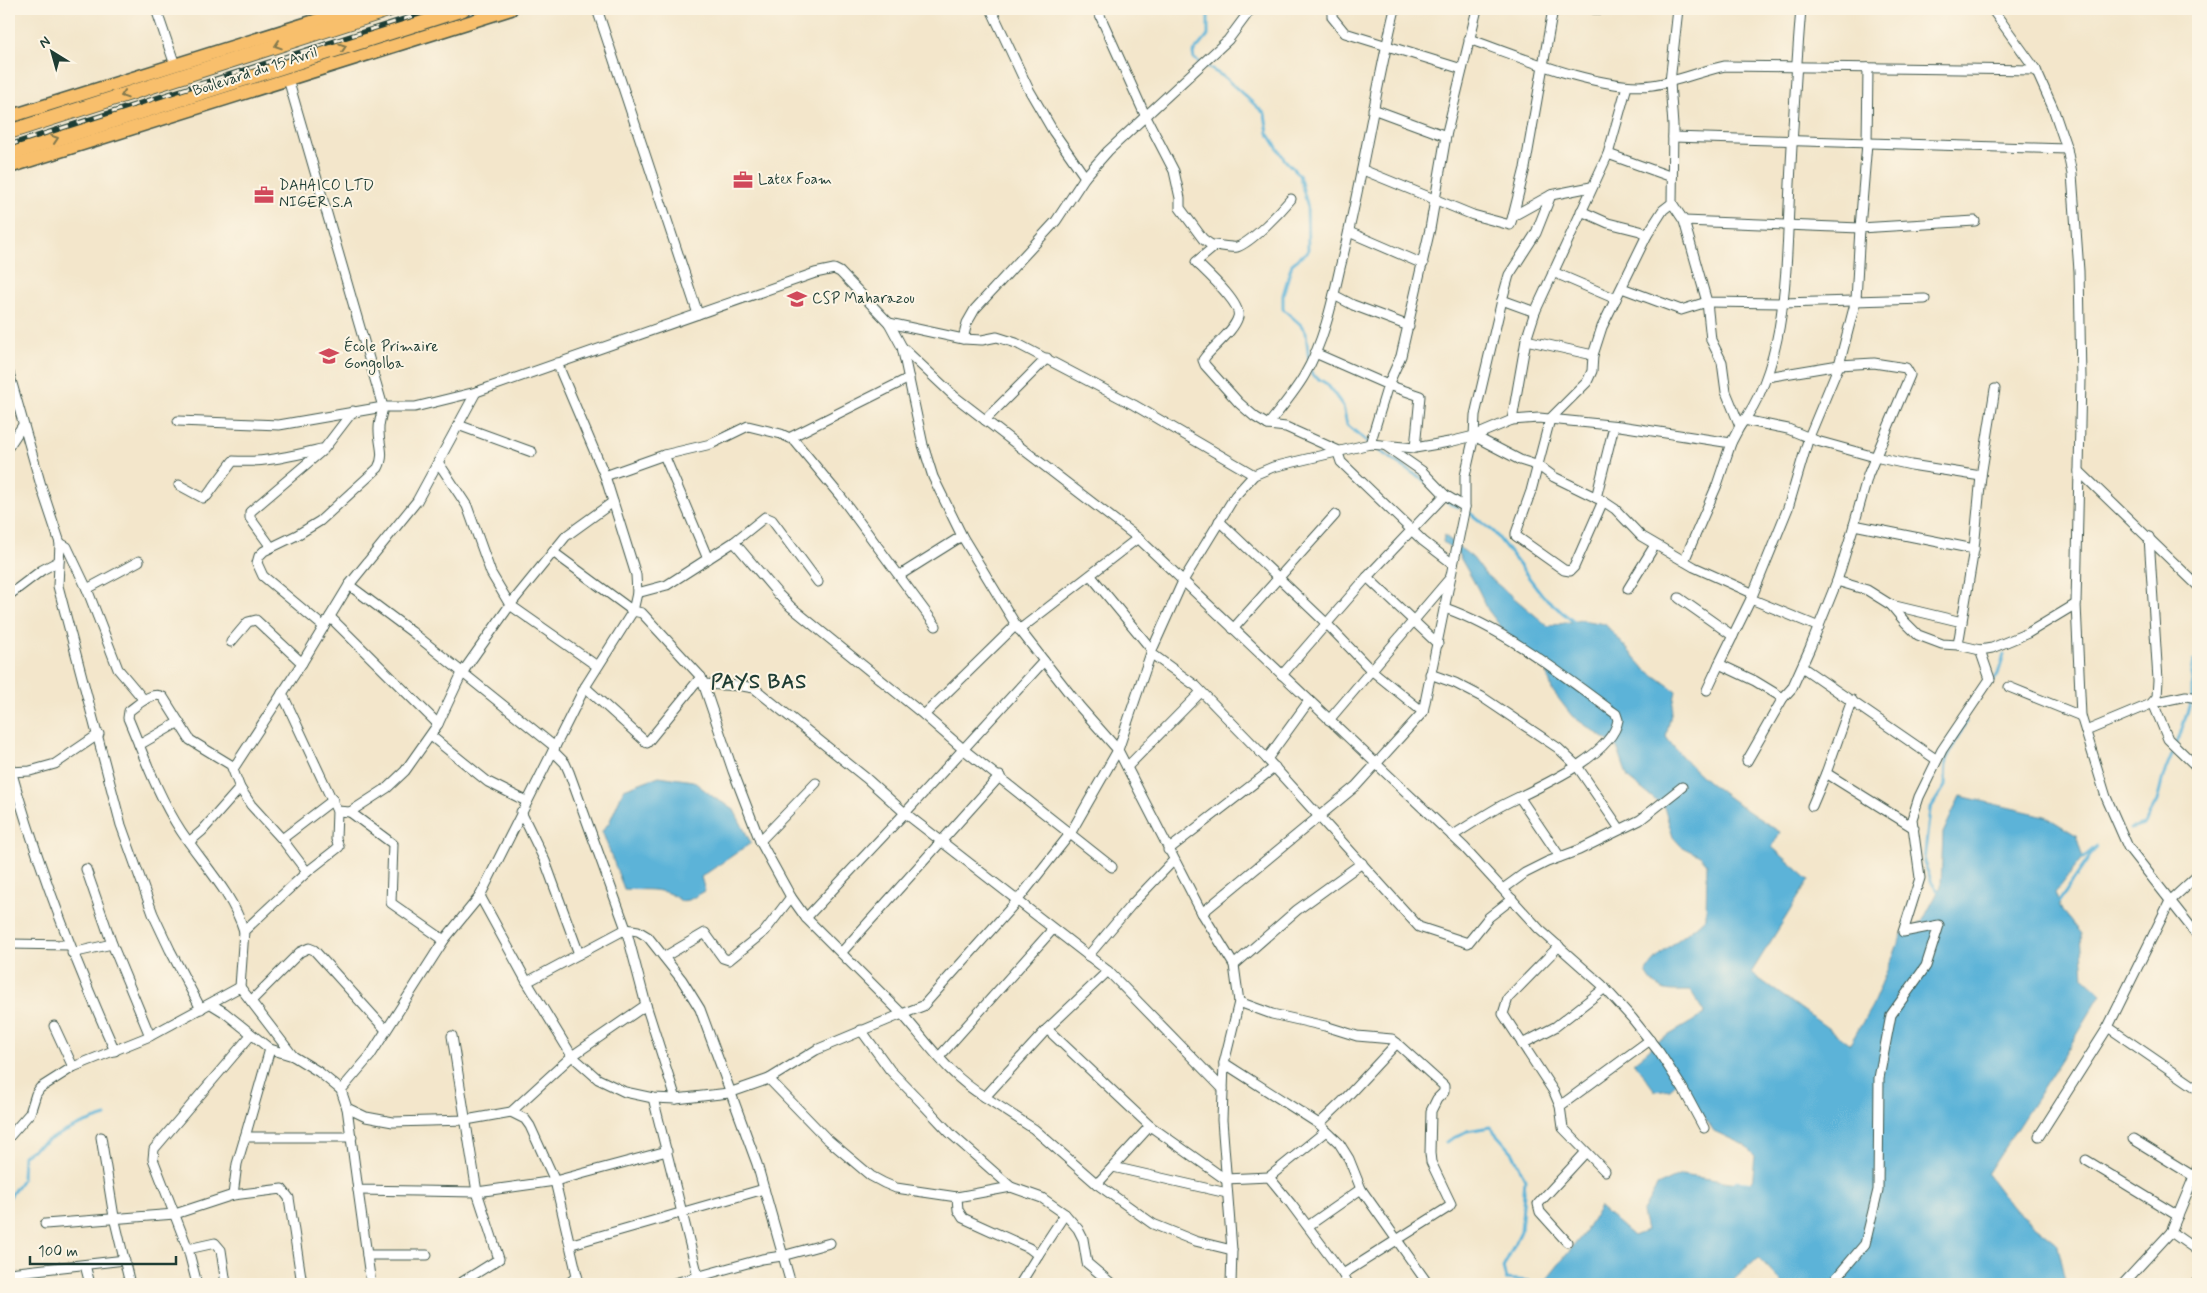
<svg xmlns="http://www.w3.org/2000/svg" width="2207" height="1293" font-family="Mynerve,sans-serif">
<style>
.water{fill:#5bb3d8;stroke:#3d7886}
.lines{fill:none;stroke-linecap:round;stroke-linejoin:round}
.stream{stroke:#5bb3d8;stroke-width:3}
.minor-casing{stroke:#3f564b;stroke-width:11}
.primary-casing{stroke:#3f564b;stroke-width:15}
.trunk-casing{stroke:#3f564b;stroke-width:16}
.minor{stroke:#fff;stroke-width:9}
.primary{stroke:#f8bf6c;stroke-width:12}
.trunk{stroke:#f8bf6c;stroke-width:14}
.rail-casing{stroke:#1f3d34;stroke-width:5}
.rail{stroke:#fcf5e5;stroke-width:3;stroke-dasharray:9;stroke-linecap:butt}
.oneway{stroke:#81784d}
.labels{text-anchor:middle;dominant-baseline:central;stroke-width:4;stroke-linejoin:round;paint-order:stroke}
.street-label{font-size:15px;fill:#1f3d34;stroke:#fcf5e5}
.poi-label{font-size:15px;fill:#1f3d34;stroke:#fcf5e5;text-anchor:start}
.district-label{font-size:20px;font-weight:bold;letter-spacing:1px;fill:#1f3d34;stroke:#fcf5e5}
</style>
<rect width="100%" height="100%" fill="#fcf5e5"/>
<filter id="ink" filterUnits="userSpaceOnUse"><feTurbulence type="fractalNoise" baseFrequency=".02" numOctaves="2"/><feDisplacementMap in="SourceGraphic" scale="10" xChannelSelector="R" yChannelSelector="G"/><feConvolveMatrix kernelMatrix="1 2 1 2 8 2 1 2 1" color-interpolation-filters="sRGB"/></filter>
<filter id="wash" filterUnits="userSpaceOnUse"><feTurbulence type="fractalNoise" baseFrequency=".0096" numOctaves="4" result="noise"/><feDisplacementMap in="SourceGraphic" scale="20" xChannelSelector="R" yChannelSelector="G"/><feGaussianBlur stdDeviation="1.12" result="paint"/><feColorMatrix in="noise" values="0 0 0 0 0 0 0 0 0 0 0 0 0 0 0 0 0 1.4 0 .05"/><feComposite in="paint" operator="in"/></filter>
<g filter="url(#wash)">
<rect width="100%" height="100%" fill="#f3e6cb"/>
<g class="water">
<path d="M 1444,535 L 1473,558 L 1485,574 L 1548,626 L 1581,620 L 1605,624 L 1644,668 L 1676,691 L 1666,737 C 1696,778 1738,805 1780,832 L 1772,847 L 1809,880 L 1751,973 L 1850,1044 L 1872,1006 L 1903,932 L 1922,922 L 1941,886 L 1943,833 L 1960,796 L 2045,816 L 2076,835 L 2083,858 L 2055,893 L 2062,911 L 2081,934 L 2084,978 L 2101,994 L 2064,1056 L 1987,1174 L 2012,1207 L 2056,1242 L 2065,1280 L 2064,1284 L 1783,1284 L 1758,1258 L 1729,1284 L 1543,1284 L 1584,1233 L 1600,1207 L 1633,1236 L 1646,1231 L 1642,1213 L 1657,1186 L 1681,1175 L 1752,1185 L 1755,1156 L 1744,1145 L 1714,1131 L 1679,1081 L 1670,1089 L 1655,1091 L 1634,1062 L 1659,1041 L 1705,1014 L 1691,991 C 1669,991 1658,994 1646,972 C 1661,948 1686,937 1706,917 L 1707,864 L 1700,856 L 1682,847 L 1673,837 L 1664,807 L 1628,778 L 1617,747 L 1572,716 L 1552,690 L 1546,668 L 1504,631 L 1488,610 L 1478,589 L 1457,552 L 1443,542 Z"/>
<path d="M 659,776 L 693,781 L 716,799 L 733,808 L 751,843 L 701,877 L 705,891 L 689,900 L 681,901 C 664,886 645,891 624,889 L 602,831 L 609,823 L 624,789 Z"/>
</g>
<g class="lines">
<g class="stream">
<polyline points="1208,9 1208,35 1193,53 1194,59 1224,77 1265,114 1268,133 1285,160 1299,175 1307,204 1308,251 1292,264 1283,295 1283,309 1300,324 1306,332 1309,362"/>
<polyline points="1311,368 1312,375 1327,384 1343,406 1347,425 1369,443"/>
<polyline points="1374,447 1429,484"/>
<polyline points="1446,500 1450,504 1458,507"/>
<polyline points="1466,510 1494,532 1543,596 1575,623"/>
<polyline points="1993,682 1998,674 2004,655"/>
<polyline points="2130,829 2144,825 2157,801 2163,777 2179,738 2192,697 2192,671 2194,661"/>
<polyline points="1939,892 1932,883 1924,862 1930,809 1945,786 1946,760 1966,722"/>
<polyline points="2056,906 2097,846 2083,858"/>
<polyline points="1446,1142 1467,1131 1490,1127 1513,1153 1525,1179 1521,1231 1503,1268 1506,1279 1529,1281 1534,1284"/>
<polyline points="1732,1184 1736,1182 1755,1184"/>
<path d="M 9,1198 L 22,1179 L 23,1156 C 50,1137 75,1125 106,1116"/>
</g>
</g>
</g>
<g filter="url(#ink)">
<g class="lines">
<defs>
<g id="minor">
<polyline points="156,9 175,65"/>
<polyline points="597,9 698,314"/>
<polyline points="991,9 1028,88 1053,131 1085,177"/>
<path d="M 1097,9 L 1145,115 L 1174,171 L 1180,198 L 1180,208 L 1203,239 L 1214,247 L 1196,262 C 1206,272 1242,304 1238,317 C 1234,331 1215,345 1206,356 L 1203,360 L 1205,365 L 1239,403 L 1255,417 L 1268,425 L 1286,427 L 1337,450 L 1341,462 L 1423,541 L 1453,564"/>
<polyline points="1332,9 1332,17 1345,33 1462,69"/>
<polyline points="1594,9 1604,9"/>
<polyline points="1992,9 2036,70 2053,108 2067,149 2072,174 2079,271 2081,379 2076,604 2081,716 2106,797 2128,847 2198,936"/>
<path d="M 1469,39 C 1517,56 1602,92 1652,85 C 1677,82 1700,71 1725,66 L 2036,70"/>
<path d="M 288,79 L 383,407 C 382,414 379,421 379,428 C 378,443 386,454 378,468 L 320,521 L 297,535 L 264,551 L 259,556 L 257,563 L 263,576 L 324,627"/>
<polyline points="1373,109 1446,136"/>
<polyline points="1673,137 2067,149"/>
<polyline points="1608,154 1672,177"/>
<polyline points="1363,170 1473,215 1510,225 1513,216 1551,195 1591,187"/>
<polyline points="1672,203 1684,221 1707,302 1782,303 1925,299"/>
<polyline points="1581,211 1608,223 1640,231 1647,235"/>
<polyline points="1513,216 1525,168 1553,9"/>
<polyline points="1684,221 1860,228 1975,221"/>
<polyline points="1349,232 1423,264"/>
<path d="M 1213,245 C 1219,245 1230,248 1237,247 C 1252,242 1281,211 1291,199"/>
<polyline points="1553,272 1616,299"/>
<path d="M 1622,288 L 1681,310 L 1707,302 L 1711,340 L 1722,362 L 1726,392 L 1740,426 C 1789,364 1786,260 1790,184 C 1793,125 1796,67 1801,9"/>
<polyline points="1334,295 1353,305 1409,326"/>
<polyline points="1502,300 1509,275 1536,233 1551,195"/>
<polyline points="1535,312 1502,300 1475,415 1474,436 1520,460 1539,466 1554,477 1603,501 1615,509 1641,536 1694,567 1752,593"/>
<polyline points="889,323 963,339 982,340 997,337 1016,343 1134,405 1254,475"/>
<polyline points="963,339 967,323 975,309 1056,221 1085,177 1108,151 1228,40 1251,9"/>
<polyline points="1526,340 1593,355"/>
<polyline points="902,347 923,445 933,477 962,536 1016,625 1080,707 1118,750 1202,913 1234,965 1239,1002 1224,1063 1222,1120 1232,1250 1231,1284"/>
<polyline points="1315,353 1388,385 1420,396 1415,448"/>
<polyline points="9,373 42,489 60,543 58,586 121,825 153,914 170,950 201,1009"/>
<polyline points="1767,377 1839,365 1874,363 1906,368 1910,375 1868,475 1854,525 1974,549"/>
<polyline points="985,420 1047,358"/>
<polyline points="1512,420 1526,340 1535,312 1608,154 1627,86"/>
<polyline points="1744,420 1788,429 1817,441 1875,457 1911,465 1981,476"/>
<polyline points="178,421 279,425 383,407 415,407 476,392 815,273 834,269 840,272 889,323 902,347 954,396 1138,538 1464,847 1539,929 1601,984 1632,1018 1659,1052 1683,1089 1704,1128"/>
<polyline points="458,425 532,452"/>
<path d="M 1268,425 C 1280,409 1294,393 1304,376 C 1323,344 1332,304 1340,268 C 1362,182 1374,95 1395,9"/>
<polyline points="791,437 909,378"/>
<polyline points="1370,444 1388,385 1401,356 1430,229 1446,136 1477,9"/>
<polyline points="9,446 23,425"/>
<polyline points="664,455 708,559"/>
<polyline points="438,462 467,506 491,573 510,605 597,666"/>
<polyline points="2079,471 2198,586"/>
<polyline points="605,476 664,455 711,444 748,426 781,434 794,440 841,497 936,626"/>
<path d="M 179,485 L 203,498 L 207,496 L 233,461 C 264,463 291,456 321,449"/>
<polyline points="1596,498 1614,426"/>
<polyline points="1603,501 1574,567 1570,571 1564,570 1516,536 1516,533 1531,491 1550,419 1587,382 1592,371 1593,355 1602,327 1647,235 1663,210 1672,203 1673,126 1670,82 1678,9"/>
<polyline points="1465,507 1465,476 1474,436"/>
<polyline points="1219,521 1326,623 1370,669 1423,712"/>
<polyline points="734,542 779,595 791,607 924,715 963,749 1112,867"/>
<polyline points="60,543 67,547 87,589 118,669 144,700"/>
<polyline points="271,547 250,518 250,512 324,449 353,411"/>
<polyline points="553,552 633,611 642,613 701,677 733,771 760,841 791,897 806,918 902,1014 816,1050 769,1079"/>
<polyline points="1684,561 1717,485 1731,443 1740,426"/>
<polyline points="900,575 962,536"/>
<polyline points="1091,576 1152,650"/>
<polyline points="1367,577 1438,644"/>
<polyline points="1837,581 1867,590 1891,605 1905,622 1918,635 1942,644 1958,645 1980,650 1992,648 2028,633 2076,604"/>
<polyline points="349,585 412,632 555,747"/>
<polyline points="87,589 139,561"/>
<polyline points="1628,589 1655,545"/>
<polyline points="637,593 667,585 734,542 765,517 772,520 818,582"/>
<polyline points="9,595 42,570 59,561"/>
<polyline points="1679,598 1733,636"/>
<polyline points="1751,599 1819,627"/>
<polyline points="1891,605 1962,622"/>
<path d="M 1445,608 C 1504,629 1559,672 1609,709 L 1616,714 L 1618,720 C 1612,758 1529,791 1499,807 C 1483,816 1468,826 1452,836"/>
<polyline points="330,617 438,724"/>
<polyline points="1233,629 1335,515"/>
<polyline points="1019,630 1138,538"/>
<polyline points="231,642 248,622 256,620 302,663"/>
<polyline points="1958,645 1974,549 1981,476 1995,389"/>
<polyline points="1152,654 1196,686 1267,759 1419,927 1468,943 1489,917 1512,899"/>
<polyline points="1802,667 1937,760"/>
<polyline points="1430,674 1455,683 1482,697 1558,748 1577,766 1620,829"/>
<polyline points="1282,675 1367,577 1445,495"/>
<polyline points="703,684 742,686 754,688 866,778 905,813 1108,971 1223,1089"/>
<polyline points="585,687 647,743 701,677"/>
<polyline points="2009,687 2081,716"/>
<polyline points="1707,690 1719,664"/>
<polyline points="1783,698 1755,681 1719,664 1751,599 1788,508 1809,437 1839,365 1856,300 1860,228 1867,143 1868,68"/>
<polyline points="2198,698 2186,696 2153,703 2168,739 2198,768"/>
<polyline points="924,715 1016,625"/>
<polyline points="1329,720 1450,578"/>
<polyline points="2086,731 2151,704 2157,697 2158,680 2149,537"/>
<polyline points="431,736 488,782 526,801"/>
<polyline points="139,745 179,722"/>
<polyline points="1267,759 1309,701"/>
<polyline points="1747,761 1783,698 1792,688 1810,648 1837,581 1854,525"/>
<path d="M 9,763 C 36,862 73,957 115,1051"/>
<polyline points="1127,767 1201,692"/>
<polyline points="233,769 302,663 349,585 417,501 476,392"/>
<polyline points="9,772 30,771 55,764 99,734"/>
<polyline points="1826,773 1914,828"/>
<polyline points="1520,798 1560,857"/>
<polyline points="1812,806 1826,773 1852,700"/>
<polyline points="337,811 350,812 387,788 405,771 438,724 462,673 510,605 566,536 613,502"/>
<polyline points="350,812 393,844 391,903 444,940"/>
<polyline points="521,812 545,861 579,954"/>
<polyline points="282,839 333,800"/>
<polyline points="760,841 816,783"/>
<polyline points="189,842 202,831 240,788"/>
<polyline points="1168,850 1275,767"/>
<polyline points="9,852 9,860"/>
<polyline points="86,869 112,944 150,1036"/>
<polyline points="1503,889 1525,873 1547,862 1579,850 1640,820 1682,787"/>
<polyline points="480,896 527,982 572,1056 598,1079 625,1092 653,1098 676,1099 729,1093 769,1079 826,1138 871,1176 884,1183 896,1188 957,1197 1011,1187"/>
<polyline points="1202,913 1356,786 1423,712 1465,507 1445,495 1422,471 1386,446"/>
<polyline points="806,918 905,813 1044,661"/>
<path d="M 244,931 C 232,893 203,864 181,831 C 158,796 144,756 128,718 L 129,711 C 138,705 152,690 163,697 L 190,740 L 231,765 L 240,788 L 251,805 L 282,839 L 307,872"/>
<polyline points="9,944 69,945"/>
<polyline points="1559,946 1508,998 1503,1014 1554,1092 1560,1106 1563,1128 1605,1171"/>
<polyline points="72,953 112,944"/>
<polyline points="841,953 1000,776"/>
<polyline points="1088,956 1132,904 1174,860"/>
<polyline points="664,957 705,933 723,958 729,960 765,931 791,897"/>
<polyline points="1234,965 1297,910 1362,863"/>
<polyline points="1108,971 1047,1029 985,1097 1034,1129 1097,1184 1153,1224 1195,1241 1232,1250"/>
<polyline points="527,982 626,929 638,931 648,937 682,980 700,1009 757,1164 791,1284"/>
<polyline points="240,987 244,931 307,872 339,847 336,839 337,811 282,693"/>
<polyline points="251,1001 300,952 309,948 314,950 386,1030"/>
<polyline points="1239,1002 1272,1014 1325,1026 1357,1036 1392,1039 1444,1086 1444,1092 1437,1099 1431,1111 1430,1153 1431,1162 1451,1204 1449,1207 1343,1274"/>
<polyline points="211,1004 224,1012 270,1049 293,1056 319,1072 341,1090 347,1108 366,1117 393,1122 466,1120 511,1112 572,1056 646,1005 626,929 569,772 565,763 553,751"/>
<polyline points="646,1005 676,1099"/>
<polyline points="54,1026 73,1067"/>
<polyline points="2108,1027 2198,1089"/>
<polyline points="1047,1029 1150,1126 1225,1179 1269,1177 1291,1204 1343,1274 1348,1284"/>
<polyline points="861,1030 890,1070 919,1100 950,1133 1011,1187 1042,1198 1065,1214 1078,1229 1083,1239 1087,1263 1112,1284"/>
<polyline points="452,1036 477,1192 499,1259 459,1284"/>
<polyline points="1522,1044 1555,1027 1605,988"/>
<polyline points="939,1057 1053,929"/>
<polyline points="1224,1063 1319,1124 1339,1143 1349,1159 1361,1189 1428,1284"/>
<polyline points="341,1090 370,1056 444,940 480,896 585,687 633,611 637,593 636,575 605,476 557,363"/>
<path d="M 985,1097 C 950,1077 928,1043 902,1014 L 923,1006 L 1017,901 L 1070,834 L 1118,750 L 1152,650 L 1183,581 L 1235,496 L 1254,475 L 1273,467 L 1370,444 L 1415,448 L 1449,442 L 1474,436 L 1512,420 L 1539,418 L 1620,426 L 1731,443"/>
<polyline points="653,1098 700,1284"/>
<polyline points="1560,1106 1650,1040"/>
<polyline points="347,1108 358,1190 477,1192 555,1181 667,1151"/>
<polyline points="511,1112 525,1119 530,1126 555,1181 579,1284"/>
<polyline points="1319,1124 1343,1101 1397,1043"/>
<polyline points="2039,1136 2108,1027 2170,901 2198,875"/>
<polyline points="9,1137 30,1113 36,1094 40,1088 73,1067 150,1036 240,987 293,1056"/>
<polyline points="101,1137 114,1217 130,1284"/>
<polyline points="245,1137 270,1049"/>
<polyline points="2133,1139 2198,1179"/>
<polyline points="2086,1160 2178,1216"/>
<polyline points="1113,1167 1227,1193"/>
<polyline points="2198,1167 2171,1232 2198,1251"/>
<polyline points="1269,1177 1326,1131"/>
<polyline points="1097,1184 1150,1126"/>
<polyline points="358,1190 371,1284"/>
<polyline points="233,1195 237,1164 245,1137 352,1137"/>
<polyline points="957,1197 958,1210 963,1218 1029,1248 1038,1255 1020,1284"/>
<polyline points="45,1224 175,1214 233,1195 282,1189 289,1198 302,1284"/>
<polyline points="1308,1226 1361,1189"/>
<polyline points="1567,1242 1540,1212 1538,1204 1586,1152"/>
<polyline points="572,1244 764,1189"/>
<polyline points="188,1249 215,1243 221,1250 226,1284"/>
<polyline points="367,1255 427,1255"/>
<polyline points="1038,1255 1065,1214"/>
<polyline points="85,1265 90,1284"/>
<polyline points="9,1273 125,1260"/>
<polyline points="197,1284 188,1249 153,1159 154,1149 251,1035"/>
<polyline points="568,1284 577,1276"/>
<polyline points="671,1284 762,1259 782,1256 830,1243"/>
<polyline points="1831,1284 1865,1244 1878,1190 1879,1078 1891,1015 1926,966 1939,925 1903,932 1920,878 1912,819 1919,797 1942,750 1990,679 1980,650"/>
<polyline points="2123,1284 2171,1232"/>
<polyline points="2195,1284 2198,1281"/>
</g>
<g id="primary">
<polyline points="9,117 353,9"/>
<polyline points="9,167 511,9"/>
</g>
<g id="trunk">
<polyline points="9,132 391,9"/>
<polyline points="9,154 463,9"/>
</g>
</defs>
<use href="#minor" class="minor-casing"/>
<use href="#primary" class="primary-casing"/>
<use href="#trunk" class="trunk-casing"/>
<use href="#minor" class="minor"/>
<use href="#primary" class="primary"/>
<use href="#trunk" class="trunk"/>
<defs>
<polyline id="rail" points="9,145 435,9"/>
</defs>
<use href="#rail" class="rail-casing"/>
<use href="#rail" class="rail"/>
</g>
<defs><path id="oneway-chevron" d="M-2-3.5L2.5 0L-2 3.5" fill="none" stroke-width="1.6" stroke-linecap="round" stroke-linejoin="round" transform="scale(1.25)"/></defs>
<g class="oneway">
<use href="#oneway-chevron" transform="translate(278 45) rotate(162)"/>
<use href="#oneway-chevron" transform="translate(343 47) rotate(-18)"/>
<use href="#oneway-chevron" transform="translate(124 95) rotate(162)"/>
<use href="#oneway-chevron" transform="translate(55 139) rotate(-18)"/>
</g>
</g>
<defs>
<symbol id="office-bare" viewBox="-9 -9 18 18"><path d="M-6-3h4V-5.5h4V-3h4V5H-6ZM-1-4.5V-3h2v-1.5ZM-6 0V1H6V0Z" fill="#d1495b" stroke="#fcf5e5" stroke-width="2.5" paint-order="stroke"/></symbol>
<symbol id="school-bare" viewBox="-9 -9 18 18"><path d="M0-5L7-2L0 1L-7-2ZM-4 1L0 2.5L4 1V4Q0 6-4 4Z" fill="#d1495b" stroke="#fcf5e5" stroke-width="2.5" paint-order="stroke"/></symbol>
</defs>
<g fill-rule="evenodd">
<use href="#office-bare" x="729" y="166" width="28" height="28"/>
<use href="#office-bare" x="250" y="181" width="28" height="28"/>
<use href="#school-bare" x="783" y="285" width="28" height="28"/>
<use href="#school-bare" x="315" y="342" width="28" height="28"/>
</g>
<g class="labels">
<g class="street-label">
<text transform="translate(255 72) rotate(-18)">Boulevard du 15 Avril</text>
</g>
<g class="poi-label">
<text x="758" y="180">Latex Foam</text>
<text x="279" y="186">DAHAICO LTD<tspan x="279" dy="17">NIGER S.A</tspan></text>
<text x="812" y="299">CSP Maharazou</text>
<text x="344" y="347">École Primaire<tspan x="344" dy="17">Gongolba</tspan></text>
</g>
<g class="district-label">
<text x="759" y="682">PAYS BAS</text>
</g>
</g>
<rect width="2207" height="1293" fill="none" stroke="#fcf5e5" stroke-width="30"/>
<g transform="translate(52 52) rotate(323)" stroke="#fcf5e5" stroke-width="4" paint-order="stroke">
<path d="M0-4L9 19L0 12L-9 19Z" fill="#1f3d34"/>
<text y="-8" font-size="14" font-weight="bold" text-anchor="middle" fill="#1f3d34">N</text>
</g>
<path d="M30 1256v8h146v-8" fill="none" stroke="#1f3d34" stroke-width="2.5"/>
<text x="38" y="1256" font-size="15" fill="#1f3d34" stroke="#fcf5e5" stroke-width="4" paint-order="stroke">100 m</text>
</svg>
